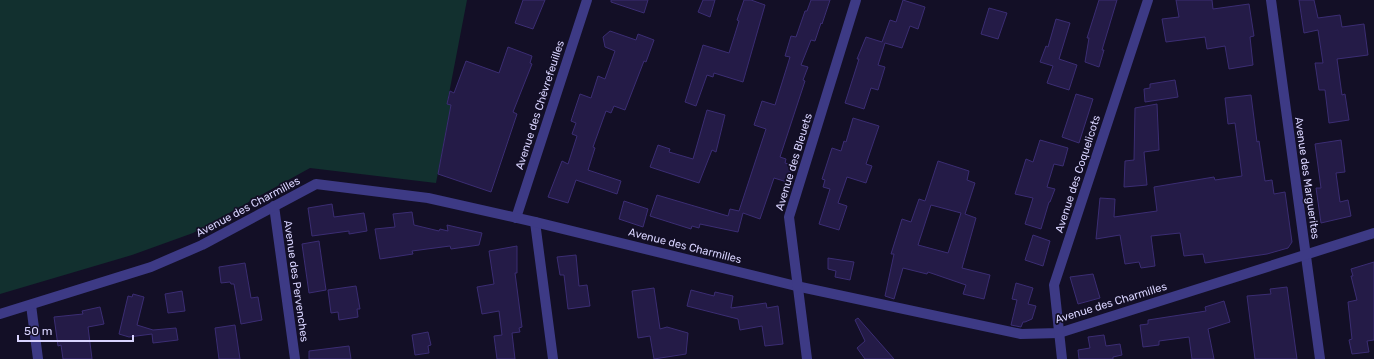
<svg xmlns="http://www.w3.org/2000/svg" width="1374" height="359" font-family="Rubik,sans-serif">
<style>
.green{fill:#12302f}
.building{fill:#241b47;stroke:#3b2d73;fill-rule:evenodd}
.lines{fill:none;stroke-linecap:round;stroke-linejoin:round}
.minor{stroke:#3d3a85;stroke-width:10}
.labels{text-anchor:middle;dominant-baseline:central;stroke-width:3.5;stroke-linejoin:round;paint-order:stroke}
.street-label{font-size:11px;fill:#d9d4ff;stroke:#130f26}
</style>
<rect width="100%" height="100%" fill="#130f26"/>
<polygon class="green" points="0,0 467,0 447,104 451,105 436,183 310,168 193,233 132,255 0,294"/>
<g class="building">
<polygon points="523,0 545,0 533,29 515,23"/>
<polygon points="611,0 648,0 644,13 611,2"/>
<polygon points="703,0 715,0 710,17 698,12"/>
<polygon points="744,0 751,0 765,5 743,82 714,73 713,77 707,75 696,106 685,102 703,45 729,53 739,21 737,20"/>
<polygon points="811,0 830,0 822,24 821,23 815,41 811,40 801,65 808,67 803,80 805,81 780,157 786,159 785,163 792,165 787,182 774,178 760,219 743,213 738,232 700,224 699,228 692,226 691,229 650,216 657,195 728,216 730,209 739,211 766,129 754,125 762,101 775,105 790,57 785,56 791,36 796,37 805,11 807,11"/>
<polygon points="903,0 925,7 918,29 910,26 902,48 885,43 878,65 885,67 878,90 871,88 864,109 845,103 859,59 857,59 866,37 882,42 890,20 896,22"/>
<polygon points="1099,0 1117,0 1102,50 1104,50 1099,67 1085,62 1089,38 1087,38"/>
<polygon points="1176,0 1212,0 1213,9 1249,4 1254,36 1250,37 1253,65 1229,69 1225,46 1207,49 1205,37 1166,42 1162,19 1179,17"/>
<polygon points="1299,0 1314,0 1318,18 1340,15 1342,27 1364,24 1368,55 1337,59 1342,95 1345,94 1349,120 1329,123 1325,90 1319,90 1315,63 1323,63 1318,30 1304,33"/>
<polygon points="989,8 1007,13 998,39 981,34"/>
<polygon points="1056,19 1070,23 1059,59 1077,65 1069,90 1047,83 1053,66 1040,62 1046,46 1048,47"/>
<polygon points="610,31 636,40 638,34 654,40 646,62 644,61 625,110 614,106 611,113 606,111 593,147 595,148 588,170 621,181 617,194 576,180 568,203 548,197 562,161 568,164 577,136 572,134 576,123 571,121 580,94 591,98 598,76 605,79 615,51 605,47 603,37"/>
<polygon points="508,47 532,56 530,63 532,64 513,112 517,114 491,192 438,174 451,105 447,104 450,91 454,93 466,61 499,73"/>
<polygon points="1175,80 1178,97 1145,102 1144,89 1150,88 1150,84"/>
<polygon points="1076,94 1093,99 1079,143 1062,137"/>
<polygon points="1251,95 1257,142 1259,141 1265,181 1272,180 1274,194 1285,192 1292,242 1288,248 1267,254 1205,263 1203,254 1184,256 1180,233 1151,236 1155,266 1141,268 1139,262 1125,264 1120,235 1096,239 1100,198 1115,199 1114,217 1157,211 1154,187 1214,177 1215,180 1242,176 1235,123 1228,124 1225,98"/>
<polygon points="1157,104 1159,150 1144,152 1147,185 1124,187 1125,161 1134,160 1135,108"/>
<polygon points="707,110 725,115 716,152 712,150 699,183 650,167 658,145 670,149 669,152 693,159"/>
<polygon points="853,118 879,126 866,164 872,166 866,183 847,177 838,203 847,206 839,230 819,224 830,189 823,187 825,180 822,179 832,148 841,151 844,141 846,142"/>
<polygon points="1040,140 1068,148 1063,166 1054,164 1047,187 1055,189 1050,202 1049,202 1041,229 1025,224 1033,198 1015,194 1026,159 1033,162"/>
<polygon points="1341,140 1345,172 1336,173 1340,202 1348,200 1351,216 1321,223 1316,188 1321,188 1315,144"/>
<path d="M 938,161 L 969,171 L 967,180 L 975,183 L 965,214 L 976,218 L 962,268 L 990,275 L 984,299 L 963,294 L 966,285 L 928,272 L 927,274 L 903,268 L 894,299 L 885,296 L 894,254 L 891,254 L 902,219 L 911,222 L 919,199 L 925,201 ZM 931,205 L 961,213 L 948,253 L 918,245 Z"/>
<polygon points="624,201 648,209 643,227 619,219"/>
<polygon points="332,204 334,217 364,213 367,231 349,234 349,231 312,236 308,208"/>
<polygon points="412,212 414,225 439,231 440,229 448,231 447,225 482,233 479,245 451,249 450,246 412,251 413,254 380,259 375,229 395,227 393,214"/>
<polygon points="1033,235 1050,241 1043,266 1025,260"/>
<polygon points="319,241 326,290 309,293 302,244"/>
<polygon points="517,246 517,273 515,273 522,327 519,328 520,332 512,333 515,359 497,359 494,336 502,335 499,311 482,314 477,287 494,284 489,251"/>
<polygon points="576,255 579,286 587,285 590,306 568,309 564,275 560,275 557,257"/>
<polygon points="828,258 854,262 850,280 835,277 836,271 828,269"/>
<polygon points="1374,262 1374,340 1367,341 1369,352 1352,354 1349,340 1352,339 1348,302 1357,300 1351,276 1353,276 1351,269"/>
<polygon points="245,263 251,298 258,297 262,320 241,324 234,284 231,284 230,282 221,283 219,267"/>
<polygon points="1093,274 1100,298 1078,304 1070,277"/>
<polygon points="1016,283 1033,288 1028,304 1036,306 1032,319 1025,322 1023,322 1021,327 1011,325 1017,300 1012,299"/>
<polygon points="356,286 360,309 357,309 358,317 339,320 338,312 331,313 328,290"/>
<polygon points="1287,287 1297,359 1255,359 1247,296 1271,294 1270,289"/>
<polygon points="654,288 660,329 667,327 688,333 686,354 654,359 650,336 638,338 632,291"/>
<polygon points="691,290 714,296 715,292 733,296 731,308 766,303 767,308 778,306 783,344 765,346 762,326 740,330 738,319 687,306"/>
<polygon points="182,291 185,311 168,313 165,294"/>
<polygon points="133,294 144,297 137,325 153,330 176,328 178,340 153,343 152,334 129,337 119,334 128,296 132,297"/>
<polygon points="1224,301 1230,322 1208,329 1214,359 1192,359 1189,337 1159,341 1159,345 1143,347 1140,325 1148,324 1148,320 1206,311 1205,307"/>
<polygon points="100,307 104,324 88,327 92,359 63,359 61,345 58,346 54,317 83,314 82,311"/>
<polygon points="858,318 894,359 865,359 857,348 865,341 855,320"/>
<polygon points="235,325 240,359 219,359 215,328"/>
<polygon points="428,332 431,345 428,346 429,353 415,355 412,335"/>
<polygon points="1104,335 1106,346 1120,344 1122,355 1113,357 1113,359 1079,359 1078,350 1090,348 1088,337"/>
<polygon points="349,346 351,359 309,359 309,351"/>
</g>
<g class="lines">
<g class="minor">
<polyline points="1271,0 1320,359"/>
<polyline points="274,206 295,359"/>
<polyline points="516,218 587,0"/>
<polyline points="535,222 553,359"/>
<polyline points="31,305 38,359"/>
<polyline points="0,314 151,267 202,245 316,184 428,198 535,222 796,286 1021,334 1059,333 1374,233"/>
<polyline points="807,359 789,217 856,0"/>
<polyline points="1062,359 1054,285 1148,0"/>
</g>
</g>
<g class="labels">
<g class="street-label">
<text transform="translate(540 105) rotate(-72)">Avenue des Chèvrefeuilles</text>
<text transform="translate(794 162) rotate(-73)">Avenue des Bleuets</text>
<text transform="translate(1078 174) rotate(-72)">Avenue des Coquelicots</text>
<text transform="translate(1307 178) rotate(82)">Avenue des Marguerites</text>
<text transform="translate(248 207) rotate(-28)">Avenue des Charmilles</text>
<text transform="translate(685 246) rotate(14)">Avenue des Charmilles</text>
<text transform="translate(296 281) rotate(82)">Avenue des Pervenches</text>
<text transform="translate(1111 303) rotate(-17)">Avenue des Charmilles</text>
</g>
</g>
<path d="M18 335v6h115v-6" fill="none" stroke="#d9d4ff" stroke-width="2"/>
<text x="24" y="335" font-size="12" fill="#d9d4ff" stroke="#130f26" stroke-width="3" paint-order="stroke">50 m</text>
</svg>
